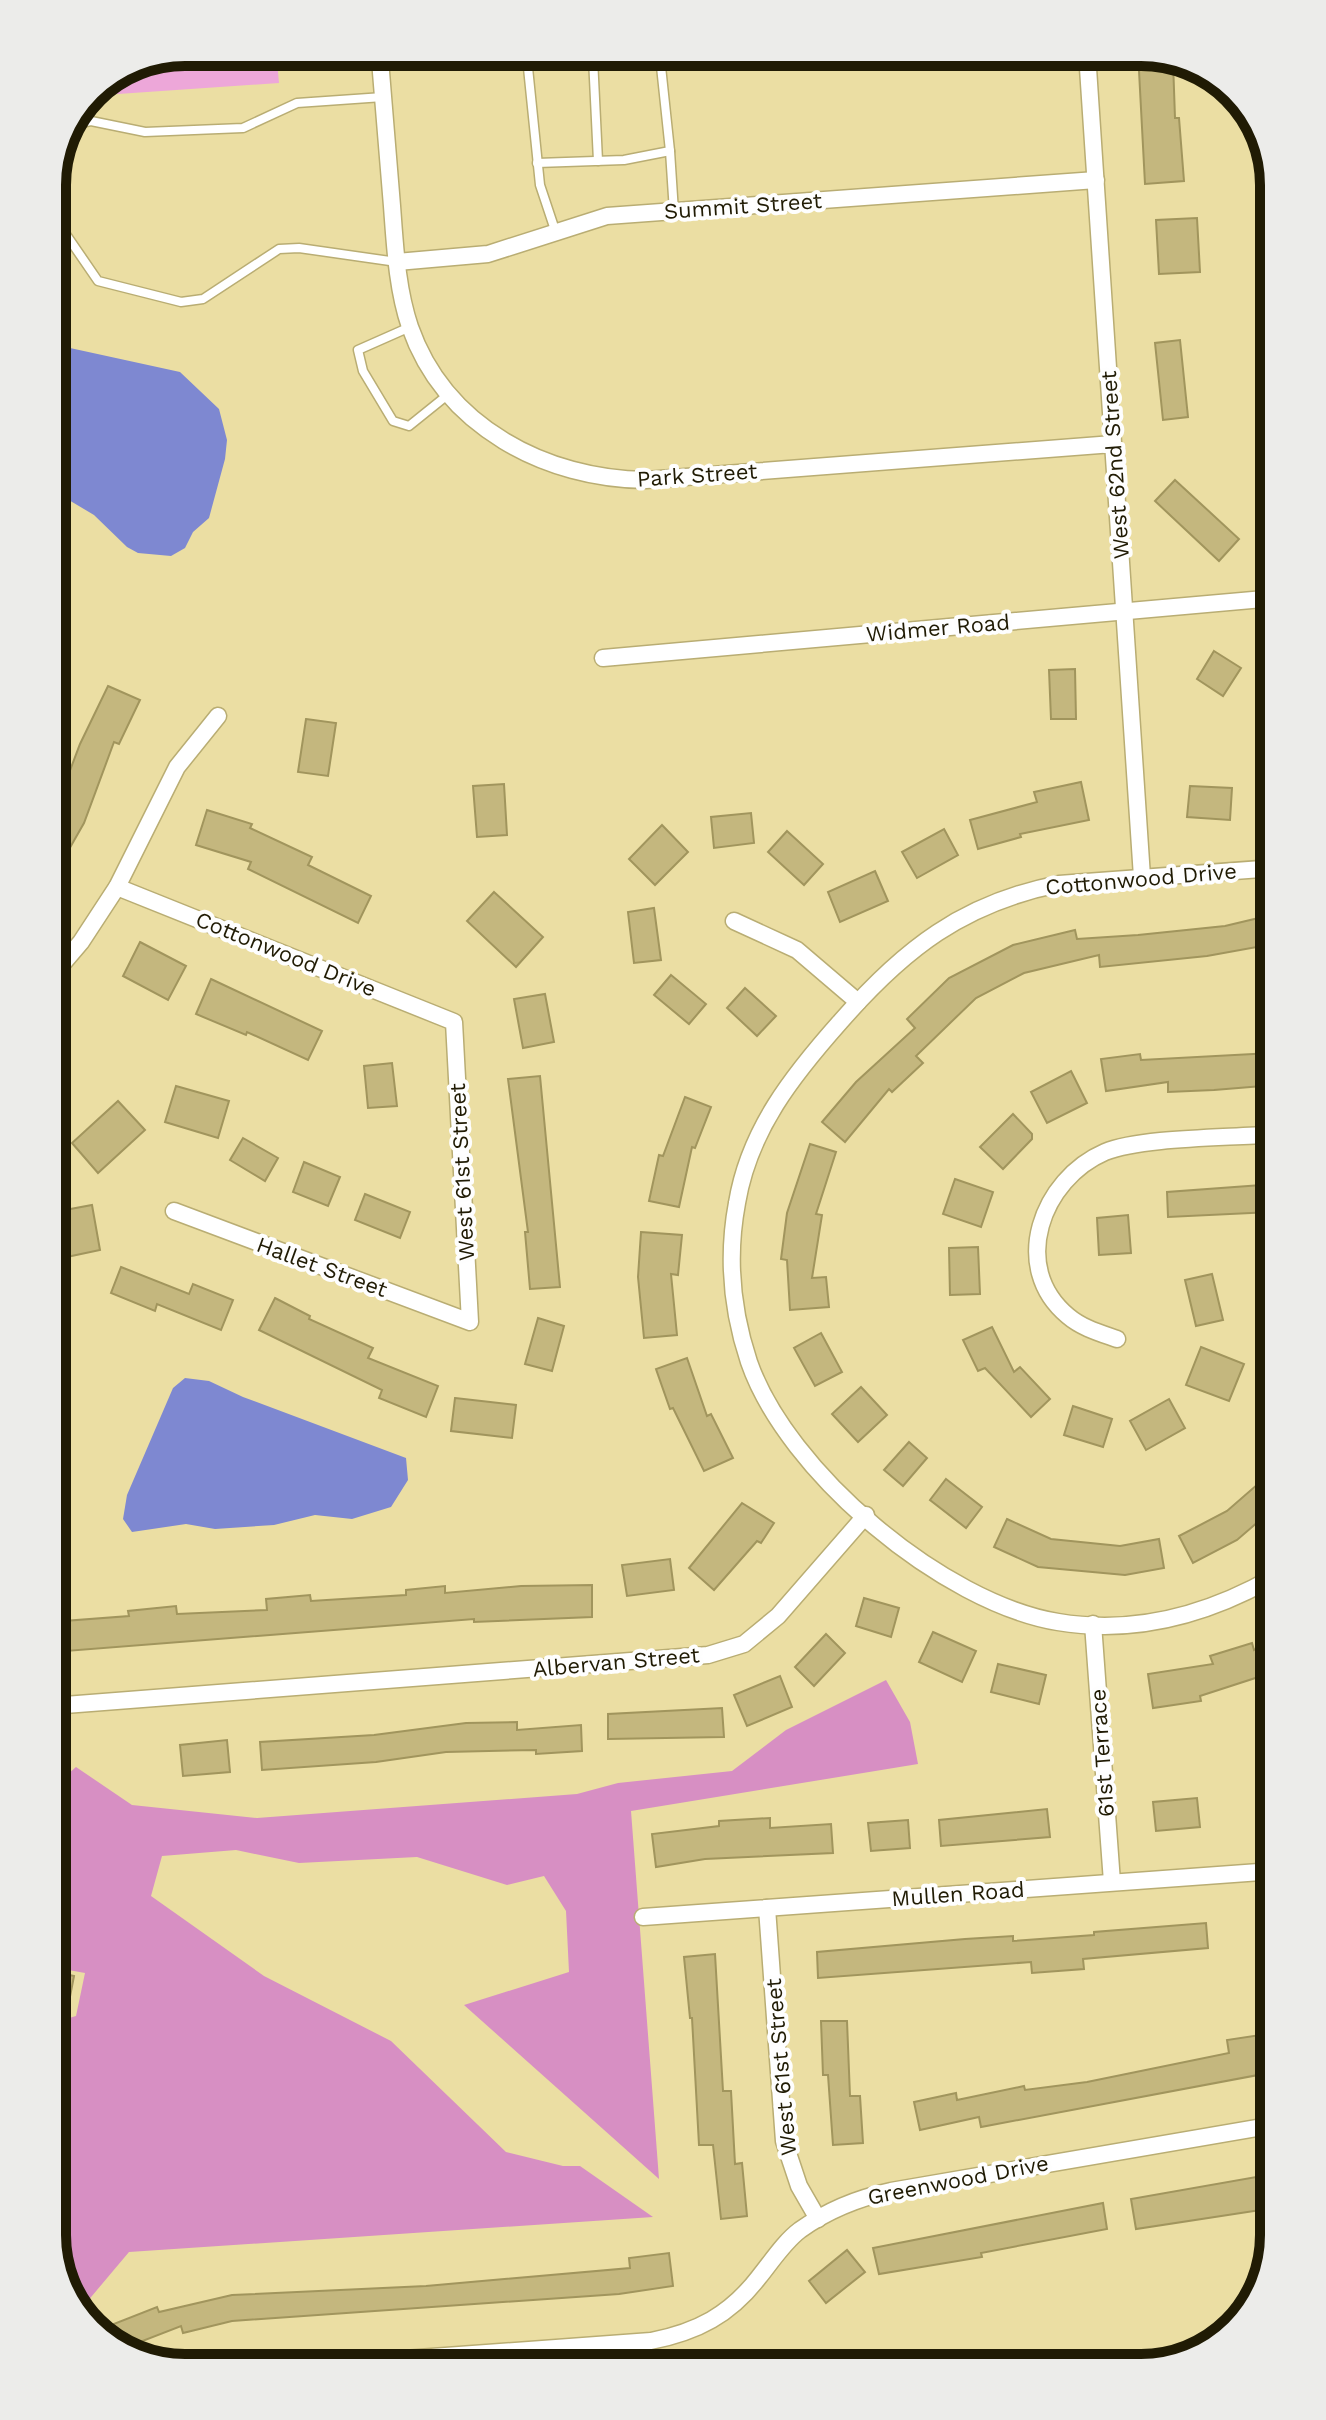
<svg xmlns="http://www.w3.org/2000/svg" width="1326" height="2420" font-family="'Work Sans',sans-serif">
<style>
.green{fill:#eda7d9}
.forest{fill:#d78fc3}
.water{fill:#7e88d1}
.building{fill:#c4b77e;stroke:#a1955d;stroke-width:2}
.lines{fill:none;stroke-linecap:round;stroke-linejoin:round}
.lane-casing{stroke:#b9ad73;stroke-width:11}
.street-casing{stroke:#b9ad73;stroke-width:19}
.lane{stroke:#fff;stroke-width:8}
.street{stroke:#fff;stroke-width:16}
.labels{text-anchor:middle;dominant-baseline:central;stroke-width:8;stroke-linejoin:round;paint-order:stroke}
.street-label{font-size:22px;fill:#201b04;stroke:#fefefe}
.rim{fill:none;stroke:#201b04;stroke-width:10}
</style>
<rect width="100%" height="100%" fill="#ebdea3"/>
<polygon class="green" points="277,61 279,83 89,96 91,91 135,62"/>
<g class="forest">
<polygon points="52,311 56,329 70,348 52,444"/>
<polygon points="886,1680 910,1722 918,1764 631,1811 659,2179 464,2005 569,1972 566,1911 544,1876 507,1885 417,1857 299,1863 236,1850 162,1856 151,1896 264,1976 391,2041 506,2152 563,2166 580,2166 653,2217 129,2252 81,2309 62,2286 52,2235 52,2023 76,2016 85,1973 52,1967 52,1788 76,1767 132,1805 257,1818 577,1794 618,1783 732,1771 786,1730"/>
</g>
<g class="water">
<polygon points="70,348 180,372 219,409 227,440 225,459 209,518 193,532 185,548 171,556 138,553 127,547 94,515 52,490 52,444"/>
<polygon points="185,1378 209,1381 243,1397 406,1458 408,1480 391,1507 352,1519 315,1515 274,1525 215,1529 186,1524 132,1532 123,1519 127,1495 173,1388"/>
</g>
<g class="building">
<polygon points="1138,52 1150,52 1173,61 1175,118 1179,118 1184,181 1145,184"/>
<polygon points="1197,218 1200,272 1159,274 1156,220"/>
<polygon points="1180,340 1188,417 1163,420 1155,343"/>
<polygon points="1175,480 1239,539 1219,561 1155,501"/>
<polygon points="1214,651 1241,668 1223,696 1197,679"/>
<polygon points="1075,669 1076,719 1051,719 1049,670"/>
<polygon points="108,686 140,700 119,744 114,742 84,823 63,860 52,854 52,798 58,802 80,744"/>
<polygon points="306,719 336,723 328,776 298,772"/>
<polygon points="1081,782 1089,820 1020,834 1021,837 978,849 970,820 1037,802 1034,792"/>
<polygon points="504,784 507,835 477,837 473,786"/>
<polygon points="1190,786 1232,788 1230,820 1187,817"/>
<polygon points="207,810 252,824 250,828 312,857 308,865 371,896 358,923 248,869 251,862 196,845"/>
<polygon points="751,813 754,843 714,848 711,817"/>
<polygon points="662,825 688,852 655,885 629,859"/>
<polygon points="944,829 958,855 917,878 902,852"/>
<polygon points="787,831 823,864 804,885 768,852"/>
<polygon points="875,871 888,901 840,922 828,892"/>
<polygon points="494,892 543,937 516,967 467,921"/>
<polygon points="654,908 661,960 634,963 628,912"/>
<polygon points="1267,916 1273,944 1207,956 1100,967 1099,955 1024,973 976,998 916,1056 923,1063 892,1092 889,1089 845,1142 822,1122 856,1082 915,1028 907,1019 949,978 1013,945 1075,930 1077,939 1138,935 1225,926"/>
<polygon points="140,942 186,966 168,1000 123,976"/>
<polygon points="671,975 706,1004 689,1024 654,995"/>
<polygon points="211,979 322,1031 308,1060 247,1032 246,1035 196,1014"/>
<polygon points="745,988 776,1016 757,1036 727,1008"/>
<polygon points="545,994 554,1042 523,1048 514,999"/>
<polygon points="1274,1053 1274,1085 1214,1090 1168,1092 1168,1082 1106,1091 1101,1059 1140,1054 1141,1060"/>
<polygon points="392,1063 397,1106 368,1108 364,1066"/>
<polygon points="1071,1071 1087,1103 1047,1123 1031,1092"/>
<polygon points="540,1076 560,1287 530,1289 525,1232 528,1232 508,1079"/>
<polygon points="176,1086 229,1101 218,1138 165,1122"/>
<polygon points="685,1097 711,1107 695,1148 692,1147 679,1207 649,1201 659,1155 663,1156"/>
<polygon points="118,1101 145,1130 98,1173 72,1143"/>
<polygon points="1013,1114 1032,1134 1032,1139 1003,1169 980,1147"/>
<polygon points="243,1138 278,1158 265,1181 230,1160"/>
<polygon points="810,1144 836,1152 816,1214 822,1215 812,1278 826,1277 829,1307 790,1310 787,1260 781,1259 787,1213"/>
<polygon points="304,1162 340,1177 328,1206 293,1192"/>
<polygon points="955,1179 993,1192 981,1227 943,1214"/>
<polygon points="1274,1184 1274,1212 1168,1217 1167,1192"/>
<polygon points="365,1194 410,1212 400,1238 355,1220"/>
<polygon points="92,1205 100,1250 62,1258 54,1212"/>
<polygon points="1128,1215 1131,1253 1099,1255 1097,1218"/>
<polygon points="641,1232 682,1235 678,1275 671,1274 677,1335 644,1338 638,1277"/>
<polygon points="978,1247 980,1294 950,1295 949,1248"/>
<polygon points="121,1267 189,1294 193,1284 233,1300 221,1330 157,1304 155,1311 111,1293"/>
<polygon points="1212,1274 1223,1320 1196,1326 1185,1280"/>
<polygon points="275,1298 310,1316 309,1319 373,1348 368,1358 438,1386 426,1417 379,1398 382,1390 259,1330"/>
<polygon points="538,1318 564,1326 552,1371 525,1364"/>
<polygon points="992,1327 1014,1372 1020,1367 1050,1399 1031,1417 985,1368 978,1371 963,1340"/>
<polygon points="821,1333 842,1372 815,1386 794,1348"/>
<polygon points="1201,1347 1244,1364 1229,1401 1186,1385"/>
<polygon points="687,1358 707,1416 711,1414 733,1458 704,1471 673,1408 670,1409 656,1369"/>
<polygon points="861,1387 887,1415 858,1442 832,1414"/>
<polygon points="455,1398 516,1405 512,1438 451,1431"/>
<polygon points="1169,1399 1185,1428 1146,1450 1130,1421"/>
<polygon points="1073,1406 1112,1419 1103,1447 1064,1435"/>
<polygon points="909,1442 927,1458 903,1486 884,1470"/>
<polygon points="1274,1470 1274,1508 1237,1540 1193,1563 1179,1536 1227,1511"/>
<polygon points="946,1479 982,1507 966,1528 930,1500"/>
<polygon points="742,1503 774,1523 761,1543 757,1541 714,1590 689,1568"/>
<polygon points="1007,1519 1051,1539 1120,1546 1159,1539 1164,1568 1125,1575 1038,1567 994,1547"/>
<polygon points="670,1559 674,1590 627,1596 622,1565"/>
<polygon points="592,1585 592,1617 474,1622 474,1619 66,1651 64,1621 129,1616 128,1611 176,1606 177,1614 267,1610 266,1599 310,1595 311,1601 406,1595 406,1590 445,1586 445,1593 521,1586"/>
<polygon points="864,1598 899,1608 891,1637 856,1626"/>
<polygon points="933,1632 976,1651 962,1682 919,1662"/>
<polygon points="826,1634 845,1653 814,1686 795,1667"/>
<polygon points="1274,1638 1274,1672 1200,1696 1201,1701 1153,1708 1148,1674 1213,1664 1210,1656 1252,1643 1254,1650"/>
<polygon points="998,1664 1046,1675 1039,1704 991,1692"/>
<polygon points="780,1676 792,1707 747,1726 734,1695"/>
<polygon points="722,1708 724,1737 608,1739 608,1714"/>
<polygon points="517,1722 517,1730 581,1725 582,1751 536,1754 536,1750 446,1752 376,1762 262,1770 260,1742 374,1735 466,1723"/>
<polygon points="227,1740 230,1772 183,1776 180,1745"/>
<polygon points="1197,1798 1200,1827 1156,1831 1153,1802"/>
<polygon points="1047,1809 1050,1837 941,1846 939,1820"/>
<polygon points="770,1818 770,1828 831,1824 833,1853 705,1859 656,1867 652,1834 719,1826 719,1821"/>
<polygon points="908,1820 910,1848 871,1851 868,1823"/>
<polygon points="1206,1923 1208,1948 1083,1959 1084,1969 1032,1973 1031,1962 818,1978 817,1952 965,1939 1013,1936 1013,1941 1094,1935 1094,1932"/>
<polygon points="715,1954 723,2091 731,2091 735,2164 742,2163 747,2216 721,2219 713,2145 699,2145 692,2018 690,2018 684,1957"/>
<polygon points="52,1971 74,1976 68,2007 52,2003"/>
<polygon points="821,2021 847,2021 850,2096 860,2096 863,2143 833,2145 828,2075 823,2075"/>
<polygon points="1274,2033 1274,2072 981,2127 979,2117 920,2130 914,2102 956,2093 957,2100 1024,2086 1025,2090 1087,2082 1229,2053 1227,2040"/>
<polygon points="1274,2174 1274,2208 1136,2229 1131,2199"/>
<polygon points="1103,2203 1107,2229 981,2253 982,2257 879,2274 873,2248"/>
<polygon points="847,2250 865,2272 826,2303 809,2281"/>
<polygon points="669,2253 673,2286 619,2294 232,2321 183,2333 181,2326 122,2349 113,2346 106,2327 157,2307 159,2312 232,2295 426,2286 630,2268 629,2258"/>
</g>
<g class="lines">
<defs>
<g id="lane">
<polyline points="527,58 540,185 555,230"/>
<polyline points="593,58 598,161"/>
<polyline points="76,124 91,121 145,132 243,128 297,103 383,97"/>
<polyline points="670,151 674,212"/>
<polyline points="537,163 624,160 670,151 660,57"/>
<polyline points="52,214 98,281 181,302 203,299 279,249 299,248 397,262"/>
<polyline points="410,327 358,350 363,371 393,421 409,426 450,393"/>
</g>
<g id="street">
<polyline points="1087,53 1142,877"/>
<path d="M 380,60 C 384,108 388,157 392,206 C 395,246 397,289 410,327 C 445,427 546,479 646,480 L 1113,444"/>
<polyline points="397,262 488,254 607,216 1096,180"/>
<polyline points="603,658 1274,598"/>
<polyline points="117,887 454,1022 470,1322 174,1211"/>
<polyline points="734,921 797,950 858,1002"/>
<polyline points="52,976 81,942 117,887 177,767 218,716"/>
<path d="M 1117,1339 C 1100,1333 1082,1328 1068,1316 C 1009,1267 1042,1179 1105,1152 C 1142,1137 1230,1138 1274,1134"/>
<path d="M 1274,1577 C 1207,1615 1135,1635 1058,1622 C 943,1603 787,1472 749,1362 C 732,1311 727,1256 737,1203 C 749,1130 793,1075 841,1021 C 904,949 963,903 1059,884 L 1274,868"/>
<polyline points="1093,1624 1112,1882"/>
<polyline points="52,1706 708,1655 744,1644 778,1616 866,1515"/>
<polyline points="767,1908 784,2141 799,2186 818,2219"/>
<polyline points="643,1917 1274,1871"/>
<path d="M 308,2366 L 651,2341 C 697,2332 730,2315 759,2277 C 772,2261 784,2242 800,2230 C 828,2210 858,2198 891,2191 L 1274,2125"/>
</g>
</defs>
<use href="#lane" class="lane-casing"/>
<use href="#street" class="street-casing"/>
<use href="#lane" class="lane"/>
<use href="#street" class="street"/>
</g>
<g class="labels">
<g class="street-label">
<text transform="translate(743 206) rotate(-4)">Summit Street</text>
<text transform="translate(1115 465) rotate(-94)">West 62nd Street</text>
<text transform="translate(697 475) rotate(-4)">Park Street</text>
<text transform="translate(938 628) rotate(-5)">Widmer Road</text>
<text transform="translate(1141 879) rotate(-5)">Cottonwood Drive</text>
<text transform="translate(286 954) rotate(22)">Cottonwood Drive</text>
<text transform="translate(462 1172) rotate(-93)">West 61st Street</text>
<text transform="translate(322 1267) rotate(20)">Hallet Street</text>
<text transform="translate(616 1662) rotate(-5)">Albervan Street</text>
<text transform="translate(1102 1753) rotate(-94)">61st Terrace</text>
<text transform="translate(958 1894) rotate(-4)">Mullen Road</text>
<text transform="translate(781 2067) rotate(-95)">West 61st Street</text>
<text transform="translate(958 2180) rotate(-11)">Greenwood Drive</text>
</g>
</g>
<path d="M0 0H1326V2420H0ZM185 66H1141A119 119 0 0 1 1260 185V2235A119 119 0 0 1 1141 2354H185A119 119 0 0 1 66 2235V185A119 119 0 0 1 185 66Z" fill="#ececea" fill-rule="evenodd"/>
<path class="rim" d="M185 66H1141A119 119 0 0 1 1260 185V2235A119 119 0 0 1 1141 2354H185A119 119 0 0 1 66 2235V185A119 119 0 0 1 185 66Z"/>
</svg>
